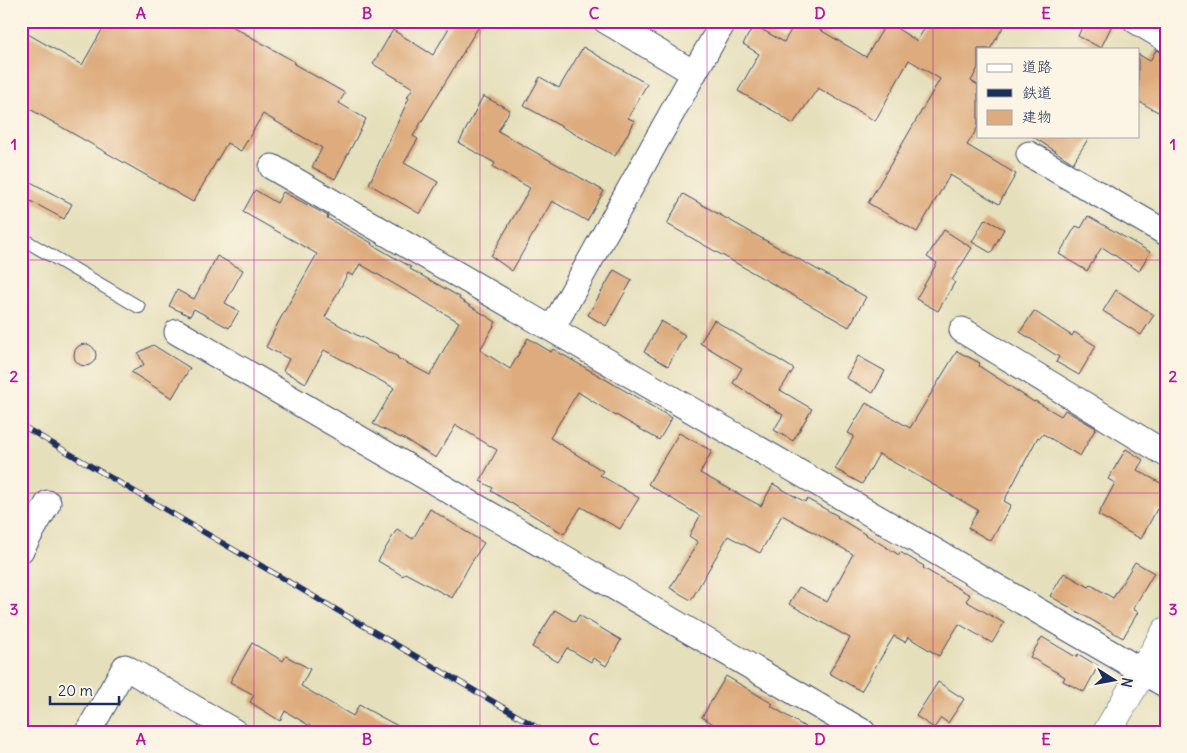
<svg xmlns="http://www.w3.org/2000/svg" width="1187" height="753" font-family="Delius,'Klee One',sans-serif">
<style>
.building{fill:#ddab7d;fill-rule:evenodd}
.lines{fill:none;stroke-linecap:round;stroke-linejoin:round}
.service-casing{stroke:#39496c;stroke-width:14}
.minor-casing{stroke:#39496c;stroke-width:27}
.tertiary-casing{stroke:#39496c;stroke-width:29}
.service{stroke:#fff;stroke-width:12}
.minor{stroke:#fff;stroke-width:25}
.tertiary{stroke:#fff;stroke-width:28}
.rail-casing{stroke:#1b2f5e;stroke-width:5.5}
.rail{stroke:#fcf5e5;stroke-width:4;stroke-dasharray:11;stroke-linecap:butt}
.grid{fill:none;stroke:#b5179e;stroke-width:1;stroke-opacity:0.55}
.neatline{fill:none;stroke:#b5179e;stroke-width:2}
.grid-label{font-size:16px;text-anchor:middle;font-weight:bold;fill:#b5179e}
</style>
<rect width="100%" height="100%" fill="#fcf5e5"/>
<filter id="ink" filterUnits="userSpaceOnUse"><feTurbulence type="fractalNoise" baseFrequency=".02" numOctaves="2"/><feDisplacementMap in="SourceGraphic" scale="10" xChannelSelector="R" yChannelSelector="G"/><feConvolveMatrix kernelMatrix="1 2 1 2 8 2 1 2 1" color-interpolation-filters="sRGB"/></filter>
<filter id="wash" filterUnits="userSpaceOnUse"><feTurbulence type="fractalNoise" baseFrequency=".0096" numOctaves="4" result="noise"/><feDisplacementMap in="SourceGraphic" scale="20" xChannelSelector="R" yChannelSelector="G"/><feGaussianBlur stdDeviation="1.12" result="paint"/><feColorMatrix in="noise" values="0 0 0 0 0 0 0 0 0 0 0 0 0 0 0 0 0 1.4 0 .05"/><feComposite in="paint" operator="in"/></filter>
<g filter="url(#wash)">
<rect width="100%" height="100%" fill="#e6dfbb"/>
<g id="blocks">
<g class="building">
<polygon points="107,21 223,21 295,62 294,64 345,93 339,103 366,119 335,179 312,167 322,148 263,114 241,151 227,143 193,202 21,104 21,30 82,65"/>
<polygon points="453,21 482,21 413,136 418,139 404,163 438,182 420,214 369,184 409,98 407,97 413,88 373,64 393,30 433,55"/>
<polygon points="796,21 805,21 866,57 887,22 917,41 929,21 1007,21 990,49 978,49 978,68 971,81 978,85 978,127 967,145 1016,174 999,204 950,175 917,232 868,203 940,79 909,60 875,121 818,88 793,124 777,113 738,91 759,54 743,44 754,25 784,42"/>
<polygon points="1085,21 1100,21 1111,27 1101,48 1078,36"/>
<polygon points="583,47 647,84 628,118 635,121 615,156 524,106 540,77 559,88"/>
<polygon points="1156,50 1166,53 1166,102 1160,113 1138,101 1138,54 1150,61"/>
<polygon points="483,96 510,110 498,131 604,191 587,221 552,201 512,271 491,256 530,188 493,167 495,163 459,143"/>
<polygon points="1032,136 1090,136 1073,163"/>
<polygon points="21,177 72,204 64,219 21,196"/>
<path d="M 255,190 L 277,203 L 283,192 L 308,205 L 328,216 L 327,218 L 372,243 L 371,244 L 411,267 L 410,269 L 460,297 L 459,299 L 496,322 L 480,350 L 510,369 L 528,338 L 551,352 L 553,349 L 672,418 L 659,440 L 616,415 L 616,416 L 578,392 L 550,438 L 603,471 L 600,475 L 639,498 L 620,529 L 581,507 L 564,534 L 524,510 L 524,511 L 491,491 L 493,488 L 480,481 L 497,450 L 456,425 L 436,458 L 401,437 L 401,438 L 373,424 L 394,388 L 324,350 L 306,383 L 283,371 L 289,359 L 266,347 L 279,321 L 317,254 L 243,212 ZM 360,264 L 459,322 L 430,375 L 397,358 L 398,357 L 362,337 L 362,338 L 325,317 L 348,273 L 353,276 Z"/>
<polygon points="683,194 866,297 849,327 667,224"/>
<polygon points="1088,216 1150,252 1139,271 1102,247 1087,271 1059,254 1076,226 1081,228"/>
<polygon points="985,219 1004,229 991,253 972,242"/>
<polygon points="944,230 972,248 952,280 955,282 938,311 916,299 937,263 927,257"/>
<polygon points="217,256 243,270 225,303 239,311 229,328 194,309 190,316 169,306 177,290 194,299"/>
<polygon points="614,270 632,280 606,326 588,315"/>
<polygon points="1116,290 1154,315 1141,335 1103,311"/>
<polygon points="1034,311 1072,336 1074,332 1096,346 1079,375 1056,362 1059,357 1020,332"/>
<polygon points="714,320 794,369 780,390 812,409 793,441 774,430 783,415 733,383 742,368 700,343"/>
<polygon points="661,321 685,335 668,366 644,352"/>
<circle cx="85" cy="355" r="11"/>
<polygon points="153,345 190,368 172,398 131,372 144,365 138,353"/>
<polygon points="957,351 980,363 979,366 1034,402 1035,401 1061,416 1065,410 1096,428 1080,456 1043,434 1040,438 1038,437 1004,501 1011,505 991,541 968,528 978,510 879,454 862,484 835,469 854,436 848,433 866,403 910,428"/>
<polygon points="858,356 885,371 873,393 846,378"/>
<polygon points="679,433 712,451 700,473 761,506 773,484 805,502 807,499 838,516 837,517 899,555 900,552 924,566 923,568 970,595 966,601 1004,623 992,643 959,624 939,656 908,637 905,642 894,636 861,691 829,673 850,638 789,604 799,587 827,602 853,554 782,515 760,553 728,536 691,600 670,588 698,542 689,536 700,516 648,484"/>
<polygon points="1126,449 1143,460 1137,470 1166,486 1166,514 1157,509 1141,539 1098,515 1115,483 1108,479"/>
<polygon points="430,509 484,543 469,566 452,598 405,573 403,576 378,561 397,529 413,539"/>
<polygon points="1135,562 1154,573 1133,609 1138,612 1123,638 1050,596 1064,573 1089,587 1091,585 1113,598"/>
<polygon points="555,610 575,622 579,615 621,640 606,666 593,658 591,662 567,648 558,662 532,647"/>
<polygon points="1042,637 1076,657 1078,654 1098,666 1084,692 1063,681 1065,677 1030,657"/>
<polygon points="252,643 283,661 286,656 310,669 301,686 353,716 359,705 409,732 320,732 285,711 280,721 250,702 254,695 230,682"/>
<polygon points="726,676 773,704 771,706 813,732 726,732 702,717"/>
<polygon points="938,682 964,699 948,723 941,718 934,728 916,716"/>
</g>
</g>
</g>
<g filter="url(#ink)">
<use href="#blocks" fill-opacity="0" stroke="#39496c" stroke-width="1"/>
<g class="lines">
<defs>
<polyline id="service" points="21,238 139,307"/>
<g id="minor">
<polyline points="606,21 694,73"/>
<polyline points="1136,21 1166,39"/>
<polyline points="1029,154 1166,233"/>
<polyline points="272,167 1166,685"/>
<polyline points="552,329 694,73 724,21"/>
<polyline points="962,330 1166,454"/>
<polyline points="177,332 863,732"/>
<polyline points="21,550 48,503"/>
<polyline points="88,732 125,667 235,732"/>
</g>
<polyline id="tertiary" points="1107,732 1166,631"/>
</defs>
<use href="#service" class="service-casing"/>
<use href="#minor" class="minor-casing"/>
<use href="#tertiary" class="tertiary-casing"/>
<use href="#service" class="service"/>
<use href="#minor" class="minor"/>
<use href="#tertiary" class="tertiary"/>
<defs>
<polyline id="rail" points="21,425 545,732"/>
</defs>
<use href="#rail" class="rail-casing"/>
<use href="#rail" class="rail"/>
</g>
</g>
<path class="grid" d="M 254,21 L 254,732M 480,21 L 480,732M 707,21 L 707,732M 933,21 L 933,732M 21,260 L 1166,260M 21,493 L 1166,493"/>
<rect width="1187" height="753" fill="none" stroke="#fcf5e5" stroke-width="55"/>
<rect x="977" y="48" width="162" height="90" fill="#fcf5e5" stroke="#a2a6af"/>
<rect x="987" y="64" width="25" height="8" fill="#ffffff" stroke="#a2a6af"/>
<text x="1022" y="72" font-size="15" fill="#1b2f5e">道路</text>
<rect x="987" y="89" width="25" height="8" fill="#1b2f5e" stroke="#a2a6af"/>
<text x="1022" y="98" font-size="15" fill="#1b2f5e">鉄道</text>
<rect x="987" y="110" width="25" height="15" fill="#ddab7d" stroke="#a2a6af"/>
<text x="1022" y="122" font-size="15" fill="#1b2f5e">建物</text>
<g transform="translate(1114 680) rotate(101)" stroke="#fcf5e5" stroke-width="4" paint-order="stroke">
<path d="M0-4L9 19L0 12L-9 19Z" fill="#1b2f5e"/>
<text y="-8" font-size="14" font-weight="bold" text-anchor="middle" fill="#1b2f5e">N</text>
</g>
<path d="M50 696v8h69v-8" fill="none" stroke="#1b2f5e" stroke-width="2.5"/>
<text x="58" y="696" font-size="15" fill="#1b2f5e" stroke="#fcf5e5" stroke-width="4" paint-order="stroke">20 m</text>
<rect x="28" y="28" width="1132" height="698" class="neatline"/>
<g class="grid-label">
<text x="141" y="19">A</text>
<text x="367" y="19">B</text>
<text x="594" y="19">C</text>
<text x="820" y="19">D</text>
<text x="1046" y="19">E</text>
<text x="14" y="150">1</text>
<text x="1173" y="150">1</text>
<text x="14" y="382">2</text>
<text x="1173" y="382">2</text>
<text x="14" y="615">3</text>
<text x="1173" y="615">3</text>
<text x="141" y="745">A</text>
<text x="367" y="745">B</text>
<text x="594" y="745">C</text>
<text x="820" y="745">D</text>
<text x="1046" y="745">E</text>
</g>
</svg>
